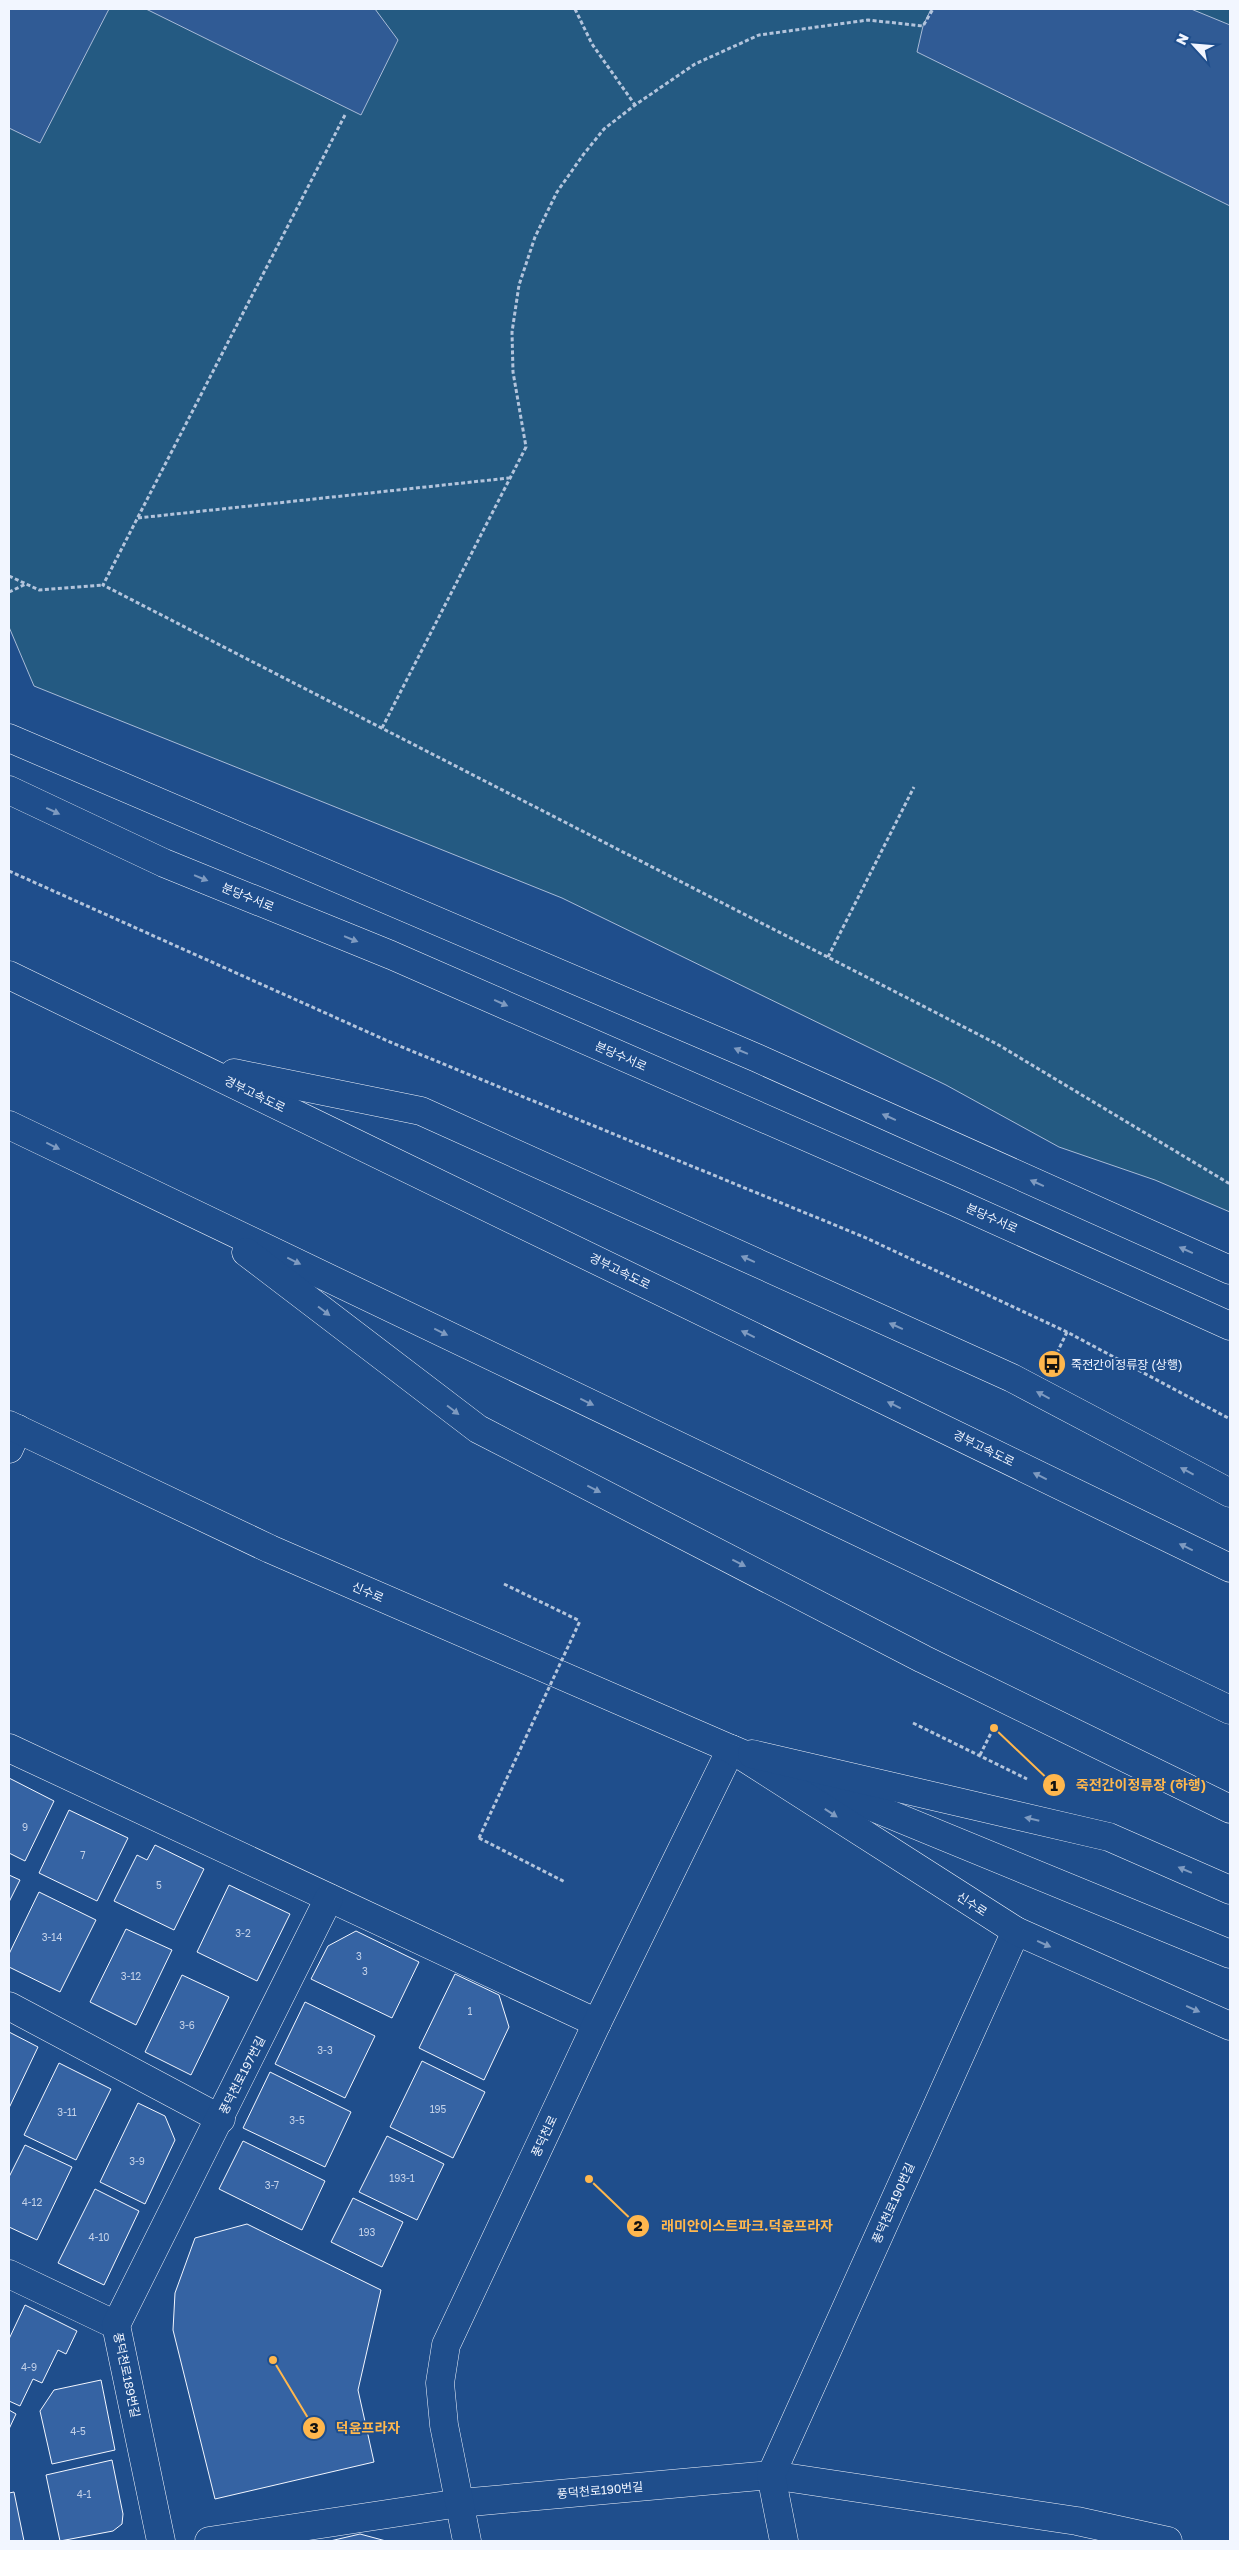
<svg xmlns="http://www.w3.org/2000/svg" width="1239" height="2550" font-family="'Golos Text','Noto Sans KR',sans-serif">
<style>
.green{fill:#245a82;stroke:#a8bbd7}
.parking{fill:#305b95;stroke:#a8bbd7}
.building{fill:#3563a3;stroke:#f2f6ff}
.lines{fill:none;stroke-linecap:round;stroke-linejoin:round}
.minor-casing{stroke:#f2f6ff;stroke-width:29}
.secondary-casing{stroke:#f2f6ff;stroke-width:29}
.primary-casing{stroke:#f2f6ff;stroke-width:29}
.trunk-casing{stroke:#f2f6ff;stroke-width:29}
.motorway-casing{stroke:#f2f6ff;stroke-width:29}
.path{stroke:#b3c4dc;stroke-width:3;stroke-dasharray:4 2.5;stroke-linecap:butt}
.minor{stroke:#1f4e8c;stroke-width:28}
.secondary{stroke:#1f4e8c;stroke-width:28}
.primary{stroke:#1f4e8c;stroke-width:28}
.trunk{stroke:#1f4e8c;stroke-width:28}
.motorway{stroke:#1f4e8c;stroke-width:28}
.path-bridge{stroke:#b3c4dc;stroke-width:3;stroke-dasharray:4 2.5;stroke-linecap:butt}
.oneway{fill:#7e9ac0}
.labels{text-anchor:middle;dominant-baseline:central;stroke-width:4;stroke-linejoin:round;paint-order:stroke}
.number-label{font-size:10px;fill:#c3d1e8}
.street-label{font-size:12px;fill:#f2f6ff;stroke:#1f4e8c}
.poi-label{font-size:12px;fill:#f2f6ff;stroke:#1f4e8c;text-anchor:start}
.leader{fill:none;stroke:#ffb74d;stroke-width:2}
.callout-dot{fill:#ffb74d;stroke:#1f4e8c;stroke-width:2}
.mark-label{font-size:15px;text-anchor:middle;font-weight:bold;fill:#111}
.callout-label{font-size:14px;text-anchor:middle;font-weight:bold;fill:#ffb74d;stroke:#1f4e8c;stroke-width:4;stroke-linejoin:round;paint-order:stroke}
</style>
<rect width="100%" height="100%" fill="#1f4e8c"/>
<polygon class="green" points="9,9 1230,9 1230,1212 1155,1180 1059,1147 946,1085 562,898 34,686 9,627"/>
<g class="parking">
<polygon points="9,9 109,9 40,143 9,128"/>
<polygon points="146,9 375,9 398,40 361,115"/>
<polygon points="931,9 1191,9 1230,25 1230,206 917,52 923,26"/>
</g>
<g class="building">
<polygon points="9,1778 54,1801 25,1861 9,1853"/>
<polygon points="69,1810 128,1838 97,1901 39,1873"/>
<polygon points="155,1845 204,1869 174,1930 114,1901 137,1855 147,1860"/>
<polygon points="9,1875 20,1880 9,1902"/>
<polygon points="229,1885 290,1914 257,1981 197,1952"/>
<polygon points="39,1892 96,1920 60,1992 9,1967 9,1954"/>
<polygon points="126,1929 172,1950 136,2025 90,2002"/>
<polygon points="356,1931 419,1962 392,2018 311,1979 328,1946"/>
<polygon points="455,1974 499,1995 509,2027 484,2080 419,2048"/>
<polygon points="182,1975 229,1997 191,2075 145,2052"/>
<polygon points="305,2002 375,2036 345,2098 275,2064"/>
<polygon points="9,2032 38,2047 9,2108"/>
<polygon points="422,2061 485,2092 453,2158 390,2127"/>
<polygon points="59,2063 111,2089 76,2160 24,2135"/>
<polygon points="270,2072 351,2112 325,2167 243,2128"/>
<polygon points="138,2103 165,2116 175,2140 145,2204 100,2182"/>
<polygon points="387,2136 444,2164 417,2220 359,2192"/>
<polygon points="243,2141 325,2181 302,2230 219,2189"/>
<polygon points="25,2145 72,2167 37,2240 9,2227 9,2177"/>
<polygon points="95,2189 139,2211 104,2285 58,2263"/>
<polygon points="353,2198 403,2222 382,2267 331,2242"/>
<polygon points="247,2224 381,2290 358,2390 374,2462 215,2499 173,2330 175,2293 195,2238"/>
<polygon points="25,2305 77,2331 66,2354 58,2350 42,2383 33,2379 20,2406 9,2401 9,2339"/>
<polygon points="101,2380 115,2450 52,2464 40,2411 54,2390"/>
<polygon points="9,2410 16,2414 9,2429"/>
<polygon points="112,2460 123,2514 122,2524 113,2531 60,2541 46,2475"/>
<polygon points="14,2492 24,2541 9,2541 9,2493"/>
<polygon points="360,2534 386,2541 330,2541"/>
</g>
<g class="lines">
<defs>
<g id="minor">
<polyline points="9,1449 18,1429"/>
<polyline points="9,1748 597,2023"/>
<polyline points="9,2006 221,2119"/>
<polyline points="9,2274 116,2325 161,2541"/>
<polyline points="116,2325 329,1898"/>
<polyline points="209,2541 460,2503 771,2475 1077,2521 1168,2541"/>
<polyline points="784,2541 771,2475 1016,1931"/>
</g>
<polyline id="secondary" points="467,2541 444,2425 440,2383 446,2345 597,2023 731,1749 1230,1954"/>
<g id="primary">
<polyline points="9,1425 270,1549 731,1749 1016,1931 1230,2026"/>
<polyline points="752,1754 1109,1837 1230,1890"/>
</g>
<g id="trunk">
<polyline points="9,738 757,1058 1230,1270"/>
<polyline points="9,790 164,863 391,955 955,1202 1230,1326"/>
</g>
<g id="motorway">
<polyline points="9,975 1230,1568"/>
<polyline points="234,1073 421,1111 1012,1378 1230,1493"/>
<polyline points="9,1125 1230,1710"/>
<polyline points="246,1252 478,1429 923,1659 1230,1809"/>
</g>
</defs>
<use href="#minor" class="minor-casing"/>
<use href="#secondary" class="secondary-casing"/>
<use href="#primary" class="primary-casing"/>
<use href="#trunk" class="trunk-casing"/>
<use href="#motorway" class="motorway-casing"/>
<g class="path">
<polyline points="575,9 592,44 635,105"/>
<polyline points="345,115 103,585 997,1044 1230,1184"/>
<polyline points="138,518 509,478"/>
<polyline points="9,576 39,590 103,585"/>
<polyline points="9,592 26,584"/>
<polyline points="382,728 526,447 513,372 512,332 519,285 535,237 557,192 583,155 604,129 635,105 695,64 759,35 868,20 923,26 933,9"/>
<polyline points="9,871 390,1042 864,1237 1067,1332 1230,1419"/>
<polyline points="828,957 914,787"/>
<polyline points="1054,1359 1067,1332"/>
<polyline points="504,1584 580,1621"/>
<polyline points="913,1723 1027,1779"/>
<polyline points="980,1755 992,1731"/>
<polyline points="479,1838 565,1882"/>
</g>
<use href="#minor" class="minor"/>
<use href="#secondary" class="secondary"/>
<use href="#primary" class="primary"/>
<use href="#trunk" class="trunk"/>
<use href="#motorway" class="motorway"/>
<polyline class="path-bridge" points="479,1838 580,1621"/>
</g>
<defs><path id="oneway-solid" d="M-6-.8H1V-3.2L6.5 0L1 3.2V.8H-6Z" transform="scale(1.25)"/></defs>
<g class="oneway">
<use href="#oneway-solid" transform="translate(53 811) rotate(25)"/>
<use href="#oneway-solid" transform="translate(201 878) rotate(22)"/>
<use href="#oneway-solid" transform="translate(351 939) rotate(22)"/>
<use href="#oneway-solid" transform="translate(501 1003) rotate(24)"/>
<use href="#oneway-solid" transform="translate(741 1051) rotate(-157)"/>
<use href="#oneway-solid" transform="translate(889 1117) rotate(-156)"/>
<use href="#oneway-solid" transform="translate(53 1146) rotate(26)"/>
<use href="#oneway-solid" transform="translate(1037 1183) rotate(-156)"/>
<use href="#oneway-solid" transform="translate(1186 1250) rotate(-156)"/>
<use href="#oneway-solid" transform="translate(748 1259) rotate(-156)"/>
<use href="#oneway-solid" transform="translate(294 1261) rotate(26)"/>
<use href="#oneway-solid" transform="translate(324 1311) rotate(37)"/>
<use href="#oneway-solid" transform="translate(896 1326) rotate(-156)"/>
<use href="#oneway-solid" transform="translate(441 1332) rotate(26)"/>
<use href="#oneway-solid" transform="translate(748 1334) rotate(-154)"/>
<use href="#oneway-solid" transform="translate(1043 1395) rotate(-152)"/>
<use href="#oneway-solid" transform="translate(587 1402) rotate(26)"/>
<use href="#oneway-solid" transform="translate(894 1405) rotate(-154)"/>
<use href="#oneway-solid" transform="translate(453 1410) rotate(37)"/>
<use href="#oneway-solid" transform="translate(1187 1471) rotate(-152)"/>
<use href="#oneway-solid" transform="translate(1040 1476) rotate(-154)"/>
<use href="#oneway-solid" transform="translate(594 1489) rotate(27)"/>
<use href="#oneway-solid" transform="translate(1186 1547) rotate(-154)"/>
<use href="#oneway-solid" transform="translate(739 1563) rotate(27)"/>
<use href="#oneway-solid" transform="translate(831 1813) rotate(33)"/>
<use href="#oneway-solid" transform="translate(1032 1819) rotate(-167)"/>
<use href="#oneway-solid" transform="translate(1185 1870) rotate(-157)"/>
<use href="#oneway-solid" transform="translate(1044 1944) rotate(24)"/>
<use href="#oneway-solid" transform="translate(1193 2009) rotate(24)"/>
</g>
<defs>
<symbol id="bus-disc" viewBox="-11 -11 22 22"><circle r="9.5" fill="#ffb74d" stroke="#1f4e8c"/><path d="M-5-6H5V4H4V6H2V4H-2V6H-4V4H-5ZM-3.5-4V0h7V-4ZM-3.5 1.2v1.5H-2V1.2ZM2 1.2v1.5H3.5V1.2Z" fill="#111"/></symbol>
</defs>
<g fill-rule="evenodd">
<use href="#bus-disc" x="1036" y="1348" width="32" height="32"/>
</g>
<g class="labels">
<g class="number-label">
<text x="25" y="1827">9</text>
<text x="83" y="1855">7</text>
<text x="159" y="1885">5</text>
<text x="243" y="1933">3-2</text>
<text x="52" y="1937">3-14</text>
<text x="359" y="1956">3</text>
<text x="365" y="1971">3</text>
<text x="131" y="1976">3-12</text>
<text x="470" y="2011">1</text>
<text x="187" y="2025">3-6</text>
<text x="325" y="2050">3-3</text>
<text x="438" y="2109">195</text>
<text x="67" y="2112">3-11</text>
<text x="297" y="2120">3-5</text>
<text x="137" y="2161">3-9</text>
<text x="402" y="2178">193-1</text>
<text x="272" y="2185">3-7</text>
<text x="32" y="2202">4-12</text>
<text x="367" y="2232">193</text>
<text x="99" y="2237">4-10</text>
<text x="29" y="2367">4-9</text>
<text x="78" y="2431">4-5</text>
<text x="84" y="2494">4-1</text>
</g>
<g class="street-label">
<text transform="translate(248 897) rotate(22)">분당수서로</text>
<text transform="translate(621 1056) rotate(24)">분당수서로</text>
<text transform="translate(255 1094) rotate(26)">경부고속도로</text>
<text transform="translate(992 1218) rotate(24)">분당수서로</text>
<text transform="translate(620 1271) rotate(26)">경부고속도로</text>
<text transform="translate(984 1448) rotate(26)">경부고속도로</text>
<text transform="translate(368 1592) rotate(23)">신수로</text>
<text transform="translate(972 1904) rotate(33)">신수로</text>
<text transform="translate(242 2075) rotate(-63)">풍덕천로197번길</text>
<text transform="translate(544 2136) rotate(-65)">풍덕천로</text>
<text transform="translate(893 2203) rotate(-66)">풍덕천로190번길</text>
<text transform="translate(127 2375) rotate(78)">풍덕천로189번길</text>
<text transform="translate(600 2490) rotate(-5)">풍덕천로190번길</text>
</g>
<g class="poi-label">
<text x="1071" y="1364">죽전간이정류장 (상행)</text>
</g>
</g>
<path class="leader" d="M994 1728L1054 1785M589 2179L638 2226M273 2360L314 2428"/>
<g class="callout-dot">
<circle cx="994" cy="1728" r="5"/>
<circle cx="589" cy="2179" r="5"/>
<circle cx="273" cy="2360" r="5"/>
<circle cx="1054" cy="1785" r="12"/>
<circle cx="638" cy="2226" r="12"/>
<circle cx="314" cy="2428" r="12"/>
</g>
<g class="mark-label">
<text x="1054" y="1791">1</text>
<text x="638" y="2231">2</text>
<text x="314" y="2433">3</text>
</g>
<g class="callout-label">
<text x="1141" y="1790">죽전간이정류장 (하행)</text>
<text x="747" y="2231">래미안이스트파크.덕윤프라자</text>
<text x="368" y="2433">덕윤프라자</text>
</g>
<rect width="1239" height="2550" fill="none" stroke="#f2f6ff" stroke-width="20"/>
<g transform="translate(1194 45) rotate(296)" stroke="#1f4e8c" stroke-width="4" paint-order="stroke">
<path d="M0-4L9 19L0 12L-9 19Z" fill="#f2f6ff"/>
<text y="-8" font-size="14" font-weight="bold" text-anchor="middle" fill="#f2f6ff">N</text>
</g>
</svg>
